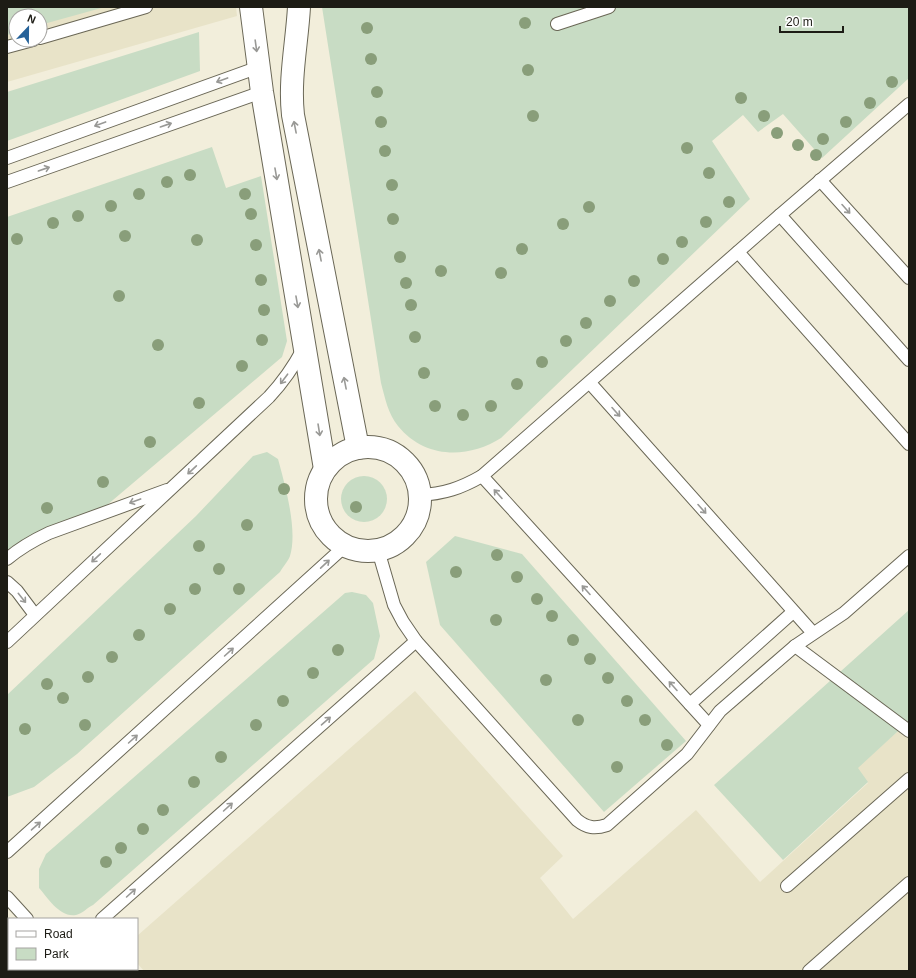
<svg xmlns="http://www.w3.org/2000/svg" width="916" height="978" font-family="Helvetica,sans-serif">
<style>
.built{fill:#e8e3c8;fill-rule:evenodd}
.green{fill:#c8dcc4}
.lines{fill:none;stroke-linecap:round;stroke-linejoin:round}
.service-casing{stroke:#6a6756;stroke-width:14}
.tertiary-casing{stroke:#6a6756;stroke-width:24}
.service{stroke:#fff;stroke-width:12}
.tertiary{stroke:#fff;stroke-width:22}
.tree{fill:#899e7a}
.oneway{stroke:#999996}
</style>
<rect width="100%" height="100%" fill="#f2eedb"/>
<g class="built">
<path d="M 7,7 L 236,7 L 237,16 L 7,82 ZM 16,16 L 40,16 L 40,40 L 16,40 Z"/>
<polygon points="415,691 563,856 540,878 573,919 696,810 760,882 868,783 857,768 909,721 909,971 144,971 137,963 137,936"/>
</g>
<g class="green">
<polygon points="7,7 105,7 40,25 40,16 16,16 16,32 7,35"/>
<path d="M 322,7 L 909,7 L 909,78 L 822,158 L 783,114 L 758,132 L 743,115 L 712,141 L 750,199 L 501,438 C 468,459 425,459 398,426 C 388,414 385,398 381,383 Z"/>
<polygon points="199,32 200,71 7,141 7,92"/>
<polygon points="212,147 226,188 261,176 287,341 282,357 100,511 7,557 7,217"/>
<path d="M 267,452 L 278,459 C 285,485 298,530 290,556 C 288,561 283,567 280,572 L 77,754 L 34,787 L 7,797 L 7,695 L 196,516 L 253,456 Z"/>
<circle cx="364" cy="499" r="23"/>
<polygon points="455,536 522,554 686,741 604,812 440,625 426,562"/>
<path d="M 352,592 L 366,595 L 373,603 L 380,636 L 374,659 L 93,905 C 88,907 82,914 76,915 C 60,918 48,898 39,888 L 39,869 L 46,854 L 345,593 Z"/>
<polygon points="909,610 909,721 858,768 868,782 783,860 714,785"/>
</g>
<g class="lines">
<defs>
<g id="service">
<polyline points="557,24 609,7"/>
<polyline points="40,38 146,7"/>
<polyline points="7,47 33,40"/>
<polyline points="7,158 259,67"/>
<polyline points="820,180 909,278"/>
<polyline points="7,182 262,92"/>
<polyline points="780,215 909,360"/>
<polyline points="738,252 909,444"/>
<polyline points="590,383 813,633"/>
<polyline points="482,476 709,725"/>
<path d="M 419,495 C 444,494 461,488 482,476 L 780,215 L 909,104"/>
<path d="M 378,550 L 394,605 L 403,622 L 416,641 L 577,820 C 587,828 595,829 607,825 L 687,754 L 720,711 L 795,646 L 844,613 L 909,556"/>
<path d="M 7,559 C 20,548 34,540 49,533 L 167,490"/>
<polyline points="7,582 17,591 35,615"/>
<path d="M 7,642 L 269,397 C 283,382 294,366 303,349"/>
<polyline points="795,646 909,731"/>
<polyline points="690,704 793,612"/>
<polyline points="7,852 345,546"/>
<polyline points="787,886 909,779"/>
<polyline points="7,897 27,919"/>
<polyline points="102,919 416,641"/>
<polyline points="71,969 73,971"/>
<polyline points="809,971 909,883"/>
</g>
<g id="tertiary">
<polyline points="251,7 262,92 325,469"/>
<path d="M 299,7 C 297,43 289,79 293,115 L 358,448"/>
<circle cx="368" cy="499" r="52"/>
</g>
</defs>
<use href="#service" class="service-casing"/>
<use href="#tertiary" class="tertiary-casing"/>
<use href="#service" class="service"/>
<use href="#tertiary" class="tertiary"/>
</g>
<g class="tree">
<circle cx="525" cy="23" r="6"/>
<circle cx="367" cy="28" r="6"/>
<circle cx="371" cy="59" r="6"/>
<circle cx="528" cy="70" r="6"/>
<circle cx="892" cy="82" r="6"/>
<circle cx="377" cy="92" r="6"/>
<circle cx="741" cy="98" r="6"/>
<circle cx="870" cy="103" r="6"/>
<circle cx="533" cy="116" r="6"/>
<circle cx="764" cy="116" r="6"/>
<circle cx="381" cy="122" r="6"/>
<circle cx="846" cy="122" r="6"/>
<circle cx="777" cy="133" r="6"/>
<circle cx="823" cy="139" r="6"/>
<circle cx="798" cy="145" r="6"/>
<circle cx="687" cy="148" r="6"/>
<circle cx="385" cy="151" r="6"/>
<circle cx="816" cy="155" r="6"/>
<circle cx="709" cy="173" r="6"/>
<circle cx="190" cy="175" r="6"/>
<circle cx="167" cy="182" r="6"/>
<circle cx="392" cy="185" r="6"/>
<circle cx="139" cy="194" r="6"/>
<circle cx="245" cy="194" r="6"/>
<circle cx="729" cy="202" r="6"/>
<circle cx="111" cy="206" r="6"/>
<circle cx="589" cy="207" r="6"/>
<circle cx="251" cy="214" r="6"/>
<circle cx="78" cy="216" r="6"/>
<circle cx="393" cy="219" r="6"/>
<circle cx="706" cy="222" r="6"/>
<circle cx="53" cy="223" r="6"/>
<circle cx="563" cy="224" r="6"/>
<circle cx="125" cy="236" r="6"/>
<circle cx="17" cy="239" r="6"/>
<circle cx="197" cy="240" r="6"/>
<circle cx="682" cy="242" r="6"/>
<circle cx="256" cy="245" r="6"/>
<circle cx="522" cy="249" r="6"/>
<circle cx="400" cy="257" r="6"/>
<circle cx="663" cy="259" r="6"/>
<circle cx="441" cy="271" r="6"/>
<circle cx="501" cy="273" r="6"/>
<circle cx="261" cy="280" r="6"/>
<circle cx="634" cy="281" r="6"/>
<circle cx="406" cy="283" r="6"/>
<circle cx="119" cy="296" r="6"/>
<circle cx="610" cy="301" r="6"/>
<circle cx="411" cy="305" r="6"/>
<circle cx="264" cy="310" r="6"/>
<circle cx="586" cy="323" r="6"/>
<circle cx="415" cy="337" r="6"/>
<circle cx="262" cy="340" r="6"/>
<circle cx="566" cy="341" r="6"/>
<circle cx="158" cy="345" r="6"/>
<circle cx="542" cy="362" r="6"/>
<circle cx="242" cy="366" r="6"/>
<circle cx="424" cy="373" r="6"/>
<circle cx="517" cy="384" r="6"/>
<circle cx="199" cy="403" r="6"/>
<circle cx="435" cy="406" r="6"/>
<circle cx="491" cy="406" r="6"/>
<circle cx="463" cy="415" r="6"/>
<circle cx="150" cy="442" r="6"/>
<circle cx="103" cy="482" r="6"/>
<circle cx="284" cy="489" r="6"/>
<circle cx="356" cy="507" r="6"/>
<circle cx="47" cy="508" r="6"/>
<circle cx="247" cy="525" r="6"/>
<circle cx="199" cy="546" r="6"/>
<circle cx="497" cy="555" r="6"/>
<circle cx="219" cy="569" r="6"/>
<circle cx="456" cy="572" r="6"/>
<circle cx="517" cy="577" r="6"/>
<circle cx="195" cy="589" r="6"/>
<circle cx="239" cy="589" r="6"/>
<circle cx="537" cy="599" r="6"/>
<circle cx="170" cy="609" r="6"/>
<circle cx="552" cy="616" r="6"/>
<circle cx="496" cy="620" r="6"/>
<circle cx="139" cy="635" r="6"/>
<circle cx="573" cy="640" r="6"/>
<circle cx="338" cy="650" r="6"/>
<circle cx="112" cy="657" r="6"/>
<circle cx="590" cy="659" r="6"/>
<circle cx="313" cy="673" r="6"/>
<circle cx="88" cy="677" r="6"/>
<circle cx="608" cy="678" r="6"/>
<circle cx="546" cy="680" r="6"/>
<circle cx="47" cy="684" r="6"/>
<circle cx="63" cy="698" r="6"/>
<circle cx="283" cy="701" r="6"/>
<circle cx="627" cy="701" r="6"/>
<circle cx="578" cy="720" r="6"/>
<circle cx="645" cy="720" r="6"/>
<circle cx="85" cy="725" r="6"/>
<circle cx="256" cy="725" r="6"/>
<circle cx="25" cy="729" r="6"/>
<circle cx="667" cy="745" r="6"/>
<circle cx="221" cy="757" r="6"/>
<circle cx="617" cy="767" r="6"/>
<circle cx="194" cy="782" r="6"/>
<circle cx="163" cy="810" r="6"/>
<circle cx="143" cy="829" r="6"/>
<circle cx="121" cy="848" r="6"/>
<circle cx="106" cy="862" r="6"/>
</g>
<defs><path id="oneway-shaft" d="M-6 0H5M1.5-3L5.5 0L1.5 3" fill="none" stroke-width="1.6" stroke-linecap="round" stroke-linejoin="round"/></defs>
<g class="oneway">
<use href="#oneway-shaft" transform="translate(256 46) rotate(82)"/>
<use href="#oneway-shaft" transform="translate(222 80) rotate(160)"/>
<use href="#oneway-shaft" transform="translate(100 124) rotate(160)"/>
<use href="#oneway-shaft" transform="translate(166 125) rotate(-19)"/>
<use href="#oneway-shaft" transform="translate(295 127) rotate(-101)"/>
<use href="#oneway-shaft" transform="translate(44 169) rotate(-19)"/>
<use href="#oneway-shaft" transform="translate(276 174) rotate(80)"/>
<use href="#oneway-shaft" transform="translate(846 209) rotate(48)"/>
<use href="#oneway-shaft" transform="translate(320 255) rotate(-101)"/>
<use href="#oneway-shaft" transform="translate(297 302) rotate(80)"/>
<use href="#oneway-shaft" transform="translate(284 379) rotate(127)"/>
<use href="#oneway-shaft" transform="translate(345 383) rotate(-101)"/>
<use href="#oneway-shaft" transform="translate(616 412) rotate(48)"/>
<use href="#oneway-shaft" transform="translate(319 430) rotate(81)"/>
<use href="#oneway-shaft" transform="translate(192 470) rotate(137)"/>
<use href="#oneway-shaft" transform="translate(498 494) rotate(-132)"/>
<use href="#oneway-shaft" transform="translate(135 501) rotate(160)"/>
<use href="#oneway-shaft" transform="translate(702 509) rotate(48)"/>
<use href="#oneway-shaft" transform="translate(96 558) rotate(137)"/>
<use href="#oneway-shaft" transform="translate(325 564) rotate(-43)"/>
<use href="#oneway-shaft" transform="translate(586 590) rotate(-132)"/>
<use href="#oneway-shaft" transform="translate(22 598) rotate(51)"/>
<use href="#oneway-shaft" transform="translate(229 652) rotate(-42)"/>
<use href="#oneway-shaft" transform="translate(673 686) rotate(-132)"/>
<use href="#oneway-shaft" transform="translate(326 721) rotate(-41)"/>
<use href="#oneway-shaft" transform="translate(133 739) rotate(-42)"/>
<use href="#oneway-shaft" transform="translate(228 807) rotate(-42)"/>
<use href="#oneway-shaft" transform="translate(36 826) rotate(-41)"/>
<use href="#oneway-shaft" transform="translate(131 893) rotate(-42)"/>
</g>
<rect width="916" height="978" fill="none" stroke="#1d1c15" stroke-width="16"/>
<rect x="8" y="918" width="130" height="52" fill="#ffffff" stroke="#a5a4a1"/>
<rect x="16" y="931" width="20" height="6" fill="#ffffff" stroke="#a5a4a1"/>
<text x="44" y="938" font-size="12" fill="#1d1c15">Road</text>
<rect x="16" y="948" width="20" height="12" fill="#c8dcc4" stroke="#a5a4a1"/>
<text x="44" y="958" font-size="12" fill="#1d1c15">Park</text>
<g transform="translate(28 28) rotate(22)"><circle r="19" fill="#ffffff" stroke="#a5a4a1"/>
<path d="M0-3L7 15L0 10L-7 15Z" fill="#266299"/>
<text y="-6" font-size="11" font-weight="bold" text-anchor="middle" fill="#1d1c15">N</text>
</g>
<path d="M780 26v6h63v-6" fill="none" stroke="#1d1c15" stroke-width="2"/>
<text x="786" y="26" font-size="12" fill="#1d1c15" stroke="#ffffff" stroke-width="3" paint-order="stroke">20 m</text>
</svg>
